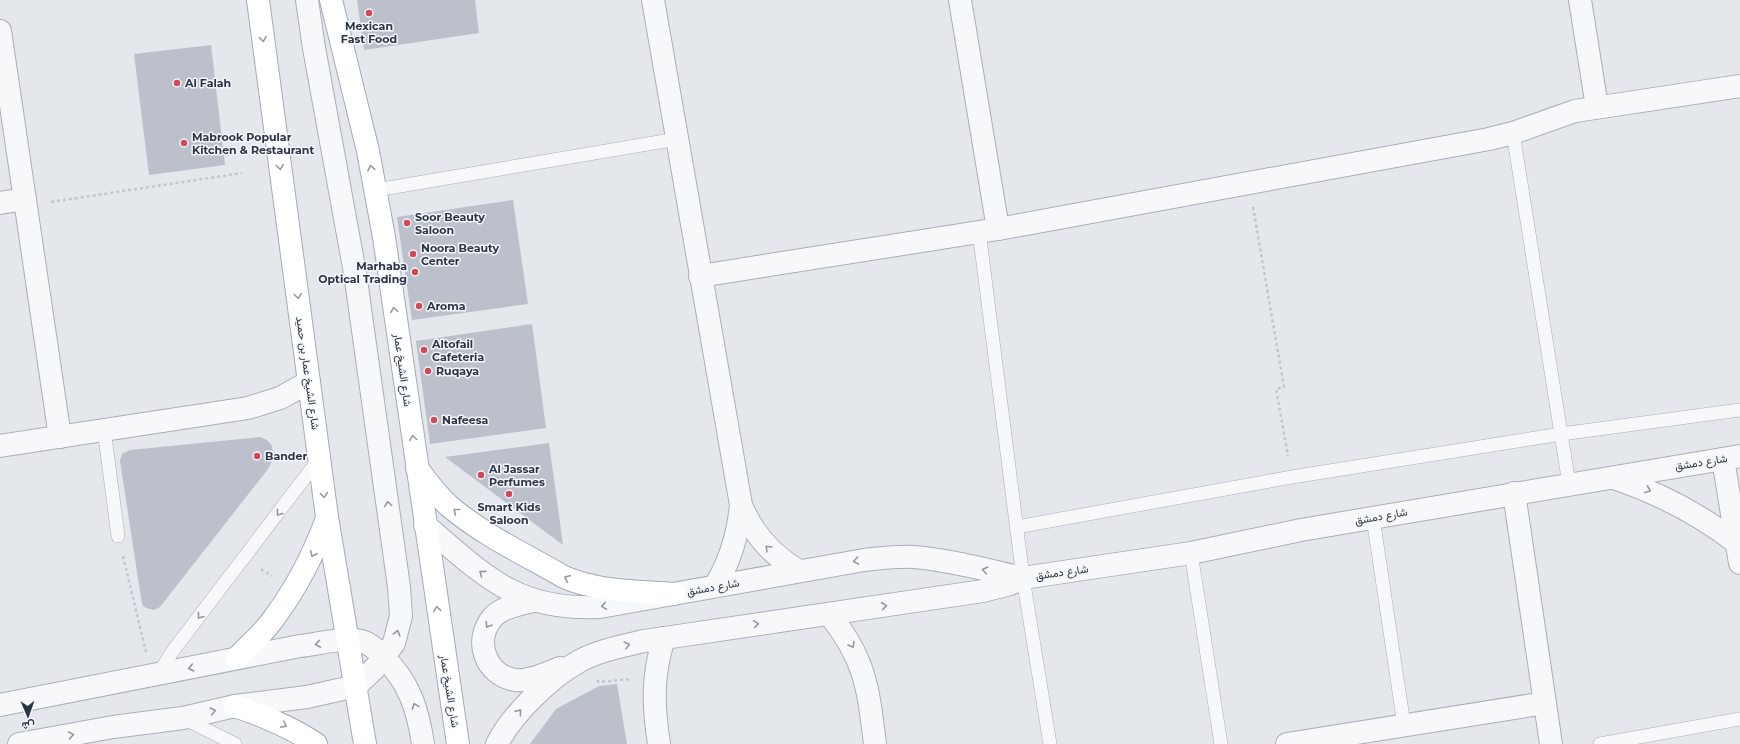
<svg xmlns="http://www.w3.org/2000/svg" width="1740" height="744" font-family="Montserrat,Vazirmatn,sans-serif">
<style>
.building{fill:#bbc0ca}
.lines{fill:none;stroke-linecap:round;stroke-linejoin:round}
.lane-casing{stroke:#a9aeb7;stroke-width:14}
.street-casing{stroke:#a9aeb7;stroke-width:24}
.primary-casing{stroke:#a3abb8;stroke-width:24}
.path{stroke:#c2c5cb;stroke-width:2.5;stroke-dasharray:3 3;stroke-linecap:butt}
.lane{stroke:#f7f8fa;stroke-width:13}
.street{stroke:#f7f8fa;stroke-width:22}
.primary{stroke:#fff;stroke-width:22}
.oneway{stroke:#959aa2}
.oneway2{stroke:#9196a0}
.poi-dot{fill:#d1495b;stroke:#f4f6f9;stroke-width:1.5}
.labels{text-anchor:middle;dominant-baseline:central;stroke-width:3;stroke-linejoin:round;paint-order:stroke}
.poi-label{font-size:11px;font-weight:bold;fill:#2b3445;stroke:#f4f6f9;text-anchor:start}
.street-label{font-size:11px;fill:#2b3445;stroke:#f4f6f9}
</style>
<rect width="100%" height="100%" fill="#e4e7ec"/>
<g class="building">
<polygon points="357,0 475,0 479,33 364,50"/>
<polygon points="211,45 225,165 149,175 134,54"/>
<polygon points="513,200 528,304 412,320 397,217"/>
<polygon points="532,324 546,428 430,444 416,341"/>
<polygon points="260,437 267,440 272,446 273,459 268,469 160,607 154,610 146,608 143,606 141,598 120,461 122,454 130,450"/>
<polygon points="549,443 563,545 445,457"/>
<polygon points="617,684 627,744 530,744 556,709 599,686"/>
</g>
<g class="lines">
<defs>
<g id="lane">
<polyline points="1513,133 1569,484"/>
<polyline points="376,190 677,139"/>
<polyline points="979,231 1023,578 1050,744"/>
<polyline points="104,429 118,536"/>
<polyline points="1373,518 1404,725"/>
<polyline points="1016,527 1292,477 1561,434 1740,410"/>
<polyline points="1191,553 1221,744"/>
<polyline points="158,675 172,652 319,459"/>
<polyline points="183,718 235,744"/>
<polyline points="1600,744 1740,719"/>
</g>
<g id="street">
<path d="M 653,0 L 741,505 C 753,534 771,555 799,571"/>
<polyline points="960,0 998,229"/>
<polyline points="1580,0 1597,107"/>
<polyline points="0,31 60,437"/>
<polyline points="0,203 25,199"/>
<polyline points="700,276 998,229 1489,139 1513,133 1575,111 1740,86"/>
<polyline points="0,446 248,408 280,398 309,382"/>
<polyline points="1723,459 1740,563"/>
<path d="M 1614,478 C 1659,493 1699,514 1737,543 L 1740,536"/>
<polyline points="1514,493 1551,744"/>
<path d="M 425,525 C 485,576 516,611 600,607 L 864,560 C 881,558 897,556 914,557 C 950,560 987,570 1023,578"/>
<path d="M 715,586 C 731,560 738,535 741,505"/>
<path d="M 533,601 C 520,604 502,607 493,617 C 473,640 485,675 515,680 C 529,682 547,673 560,668"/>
<path d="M 829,614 C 866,660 868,688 875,744"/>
<path d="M 0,705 L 300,646 C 319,644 341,637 361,641 C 369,643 378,651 383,657 C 409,681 418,710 423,744"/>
<polyline points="19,744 113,727 183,718 235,706 307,697 356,686 377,666 394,643 401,616 399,587 355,273 314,48 307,0"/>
<path d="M 497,744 C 512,715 549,678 578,662 C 597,651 623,646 644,641 L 983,591 L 1010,584 L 1023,578 L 1191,553 L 1301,530 L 1740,456"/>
<path d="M 659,744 C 653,705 652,676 664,638"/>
<polyline points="1287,744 1545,703"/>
</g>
<g id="primary">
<polyline points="258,0 327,517 365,744"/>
<polyline points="331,0 368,151 384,237 458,744"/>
<path d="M 417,468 C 427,482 437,495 449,506 C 483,535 526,555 564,577 C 598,592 638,591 674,594"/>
<path d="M 237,658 C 249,645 264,633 274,618 C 297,587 314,554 327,518"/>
<path d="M 235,706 C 264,716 291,727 316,744"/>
</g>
</defs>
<use href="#lane" class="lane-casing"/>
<use href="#street" class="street-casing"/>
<use href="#primary" class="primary-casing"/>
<g class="path">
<polyline points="51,202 242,173"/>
<polyline points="1253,207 1284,387 1276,389 1288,456"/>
<polyline points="123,556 146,652"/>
<polyline points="261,569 272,576"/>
<polyline points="597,680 599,682 632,679"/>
</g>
<use href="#lane" class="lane"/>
<use href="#street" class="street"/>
<use href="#primary" class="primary"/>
</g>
<defs><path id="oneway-chevron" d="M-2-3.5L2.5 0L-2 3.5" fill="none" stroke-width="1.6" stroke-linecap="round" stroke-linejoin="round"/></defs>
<g class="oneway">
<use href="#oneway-chevron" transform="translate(263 39) rotate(82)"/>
<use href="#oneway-chevron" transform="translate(280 167) rotate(82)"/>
<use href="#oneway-chevron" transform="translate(371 168) rotate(-101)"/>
<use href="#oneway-chevron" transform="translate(298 296) rotate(82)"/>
<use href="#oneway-chevron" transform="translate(394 310) rotate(-98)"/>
<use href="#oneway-chevron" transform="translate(413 438) rotate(-98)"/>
<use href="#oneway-chevron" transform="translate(324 495) rotate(82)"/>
<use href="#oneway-chevron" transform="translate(456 511) rotate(-141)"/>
<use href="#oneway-chevron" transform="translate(313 554) rotate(115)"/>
<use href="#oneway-chevron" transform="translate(567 578) rotate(-155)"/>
<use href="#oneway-chevron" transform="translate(437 609) rotate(-99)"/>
<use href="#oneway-chevron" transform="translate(284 725) rotate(26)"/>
</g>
<g class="oneway2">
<use href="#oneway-chevron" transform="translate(1648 490) rotate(23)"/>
<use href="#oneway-chevron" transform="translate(388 504) rotate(-98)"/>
<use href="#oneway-chevron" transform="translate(279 513) rotate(127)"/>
<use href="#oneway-chevron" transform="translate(768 548) rotate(-134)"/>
<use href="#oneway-chevron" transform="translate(856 561) rotate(170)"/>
<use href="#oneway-chevron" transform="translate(985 570) rotate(-168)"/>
<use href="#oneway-chevron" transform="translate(482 573) rotate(-143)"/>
<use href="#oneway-chevron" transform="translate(604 606) rotate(172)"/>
<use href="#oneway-chevron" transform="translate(884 606) rotate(-8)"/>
<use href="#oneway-chevron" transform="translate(200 616) rotate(127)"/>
<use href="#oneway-chevron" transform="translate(756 624) rotate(-8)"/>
<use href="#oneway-chevron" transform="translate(488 625) rotate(122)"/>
<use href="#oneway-chevron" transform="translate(397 633) rotate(-75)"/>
<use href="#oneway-chevron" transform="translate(318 644) rotate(172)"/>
<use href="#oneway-chevron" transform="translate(627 645) rotate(-14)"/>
<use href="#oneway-chevron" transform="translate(852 645) rotate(60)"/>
<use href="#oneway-chevron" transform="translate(191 668) rotate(168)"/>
<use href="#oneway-chevron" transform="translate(415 706) rotate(-110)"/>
<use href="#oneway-chevron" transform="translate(213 711) rotate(-12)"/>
<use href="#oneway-chevron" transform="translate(519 712) rotate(-49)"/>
<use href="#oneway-chevron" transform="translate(71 735) rotate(-10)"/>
</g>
<g class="poi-dot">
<circle cx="369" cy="13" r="4"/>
<circle cx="177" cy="83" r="4"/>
<circle cx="184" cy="143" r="4"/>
<circle cx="407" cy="223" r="4"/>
<circle cx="413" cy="254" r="4"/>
<circle cx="415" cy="272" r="4"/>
<circle cx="419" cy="306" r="4"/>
<circle cx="424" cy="350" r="4"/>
<circle cx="428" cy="371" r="4"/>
<circle cx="434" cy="420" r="4"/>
<circle cx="257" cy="456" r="4"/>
<circle cx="481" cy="475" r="4"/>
<circle cx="509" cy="494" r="4"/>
</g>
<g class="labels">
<g class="poi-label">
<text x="369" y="26" text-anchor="middle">Mexican<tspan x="369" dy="13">Fast Food</tspan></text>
<text x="185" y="83">Al Falah</text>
<text x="192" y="137">Mabrook Popular<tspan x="192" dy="13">Kitchen &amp; Restaurant</tspan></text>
<text x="415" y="217">Soor Beauty<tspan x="415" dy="13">Saloon</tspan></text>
<text x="421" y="248">Noora Beauty<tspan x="421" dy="13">Center</tspan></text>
<text x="407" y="266" text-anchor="end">Marhaba<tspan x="407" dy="13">Optical Trading</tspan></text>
<text x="427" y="306">Aroma</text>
<text x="432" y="344">Altofail<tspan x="432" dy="13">Cafeteria</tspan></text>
<text x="436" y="371">Ruqaya</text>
<text x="442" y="420">Nafeesa</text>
<text x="265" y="456">Bander</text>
<text x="489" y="469">Al Jassar<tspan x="489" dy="13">Perfumes</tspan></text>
<text x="509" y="507" text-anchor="middle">Smart Kids<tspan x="509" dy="13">Saloon</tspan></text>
</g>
<g class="street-label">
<text transform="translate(403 370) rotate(82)">شارع الشيخ عمار</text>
<text transform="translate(308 373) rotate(82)">شارع الشيخ عمار بن حميد</text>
<text transform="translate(1701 462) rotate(-9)">شارع دمشق</text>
<text transform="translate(1381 516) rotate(-10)">شارع دمشق</text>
<text transform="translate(1062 572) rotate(-8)">شارع دمشق</text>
<text transform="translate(713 587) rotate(-10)">شارع دمشق</text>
<text transform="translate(450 691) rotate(81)">شارع الشيخ عمار</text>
</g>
</g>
<g transform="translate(28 716) rotate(178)" stroke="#f4f6f9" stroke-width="3" paint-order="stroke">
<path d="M0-3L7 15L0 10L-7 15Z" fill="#2b3445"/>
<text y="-6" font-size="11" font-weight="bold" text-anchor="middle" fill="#2b3445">ش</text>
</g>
</svg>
